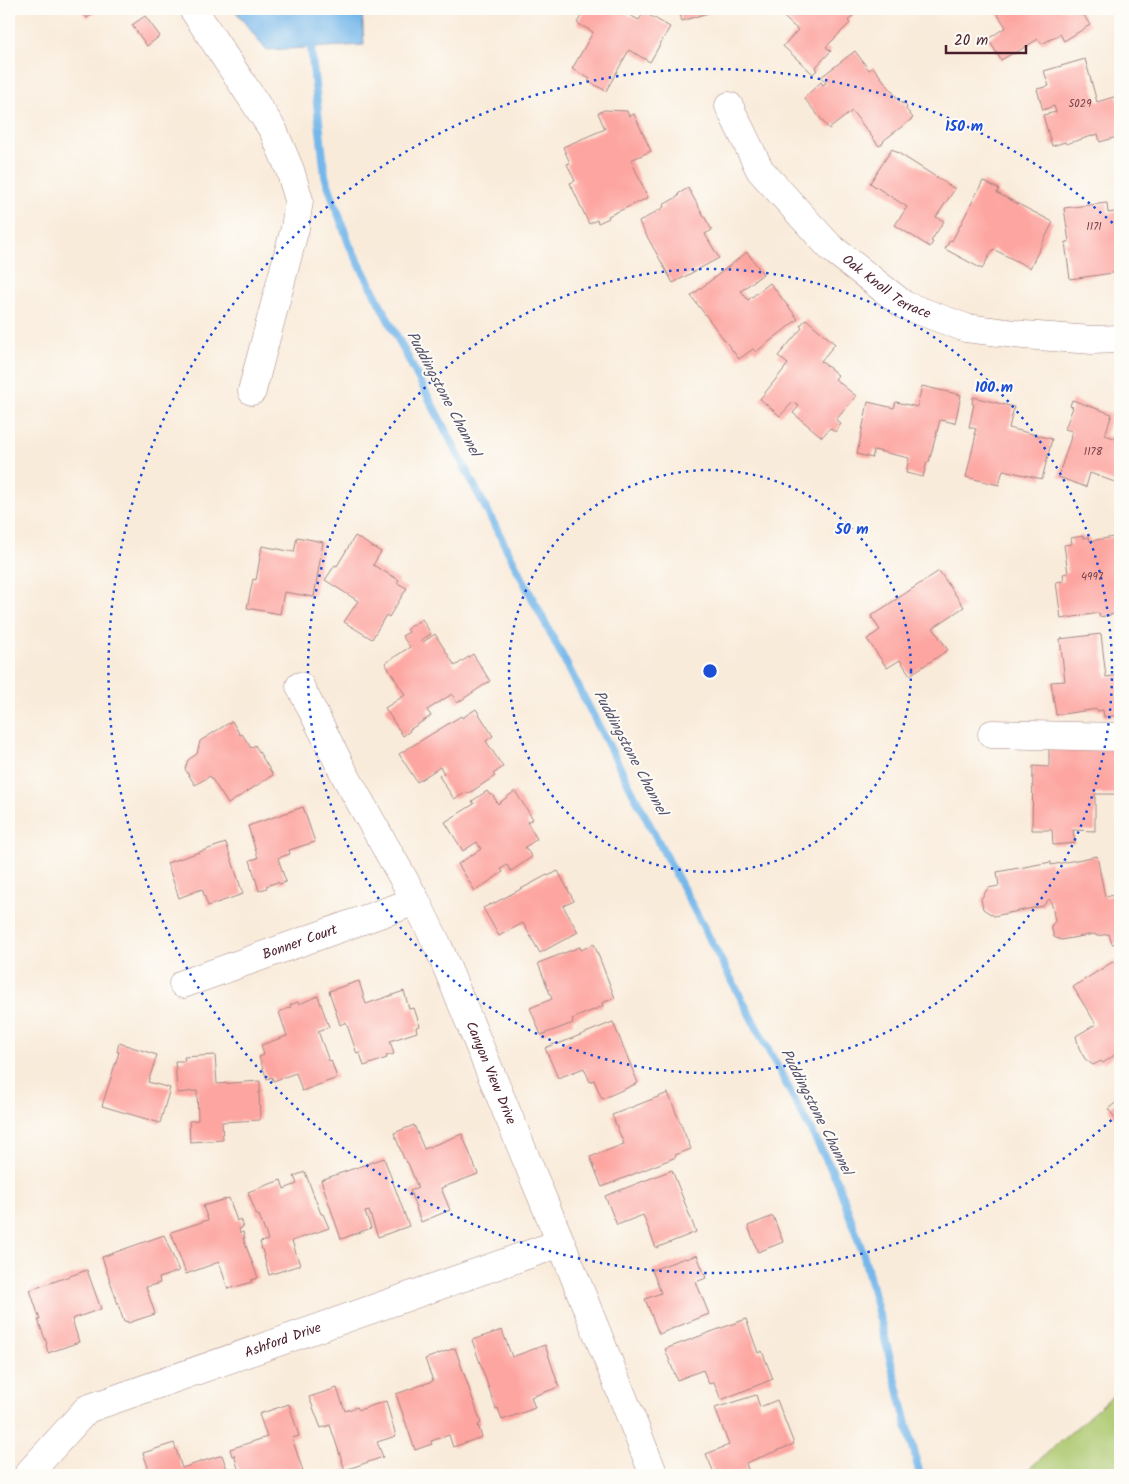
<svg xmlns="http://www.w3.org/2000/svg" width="1129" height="1484" font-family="Kalam,sans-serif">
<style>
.green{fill:#acc86e;stroke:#7b744c}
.water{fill:#74b7ea;stroke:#5f6b8a}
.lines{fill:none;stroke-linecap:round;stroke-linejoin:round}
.stream{stroke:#74b7ea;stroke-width:8}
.building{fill:#fda6a1}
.minor-casing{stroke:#a28582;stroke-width:29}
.minor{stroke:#fff;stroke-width:28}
.ring{fill:none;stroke:#1d4ed8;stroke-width:2.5;stroke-dasharray:2.5 5}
.labels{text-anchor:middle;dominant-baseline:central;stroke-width:4;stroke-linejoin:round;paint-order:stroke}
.number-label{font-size:11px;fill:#774148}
.street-label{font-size:14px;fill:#4a1f2b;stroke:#fdfcf7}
.water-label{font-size:15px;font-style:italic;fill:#59546e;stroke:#fdfcf7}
.centre{fill:#1d4ed8;stroke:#fdfcf7;stroke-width:2.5}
.ring-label{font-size:15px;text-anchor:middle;font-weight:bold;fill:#1d4ed8;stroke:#fdfcf7;stroke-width:4;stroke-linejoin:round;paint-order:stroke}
</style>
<rect width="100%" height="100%" fill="#fdfcf7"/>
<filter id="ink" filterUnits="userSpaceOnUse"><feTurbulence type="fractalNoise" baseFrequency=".02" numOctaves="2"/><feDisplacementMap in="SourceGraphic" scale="10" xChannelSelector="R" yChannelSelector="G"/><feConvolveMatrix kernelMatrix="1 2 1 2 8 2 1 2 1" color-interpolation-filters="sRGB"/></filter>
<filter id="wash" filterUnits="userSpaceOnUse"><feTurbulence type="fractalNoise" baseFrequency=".0096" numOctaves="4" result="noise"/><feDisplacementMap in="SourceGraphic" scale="20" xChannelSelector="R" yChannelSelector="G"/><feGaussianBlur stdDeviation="1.12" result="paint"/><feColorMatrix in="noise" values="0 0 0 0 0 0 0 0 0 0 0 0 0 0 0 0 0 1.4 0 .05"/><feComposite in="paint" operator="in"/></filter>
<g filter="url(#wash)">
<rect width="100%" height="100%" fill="#f9ebda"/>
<polygon class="green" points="1118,1391 1120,1393 1120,1475 1022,1475"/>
<polygon class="water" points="234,9 362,9 364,45 266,50"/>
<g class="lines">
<polyline class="stream" points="311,48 325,176 349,244 655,835 837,1180 863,1253 920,1475"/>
</g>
<g id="blocks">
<g class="building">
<polygon points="80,9 100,9 87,18"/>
<polygon points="585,9 618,9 639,20 644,12 670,27 650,62 629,50 606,91 588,81 590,79 572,69 593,32 577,23"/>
<polygon points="681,9 720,9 682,21 680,15 683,14"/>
<polygon points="775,9 850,9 855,13 848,21 850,23 826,47 831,51 815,68 817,70 813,74 783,46 798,30"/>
<polygon points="994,9 1080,9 1090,25 1064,41 1060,34 1042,44 1038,39 1014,54 1013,53 1001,60 988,39 1006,27"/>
<polygon points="145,16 160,36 147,46 132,25"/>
<polygon points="855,51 869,70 873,67 902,104 903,102 907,107 906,109 913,118 883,141 884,142 879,146 852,111 829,129 804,98 821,82 823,85 826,83 821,77"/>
<polygon points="1085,59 1097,102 1117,96 1120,108 1120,136 1100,142 1098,134 1066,144 1065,142 1052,146 1043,115 1056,112 1054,106 1043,110 1037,89 1049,86 1044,71"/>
<polygon points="604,110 627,111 629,116 634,114 651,151 631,160 648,198 608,216 609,218 598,223 597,220 589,224 570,183 575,181 567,164 570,163 563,147 605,129 598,113"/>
<polygon points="892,149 955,189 936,217 944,221 931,241 933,242 930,247 895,225 907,207 870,183"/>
<polygon points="983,181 999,189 997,193 1053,222 1030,268 993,249 982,269 945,249 950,240 952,241"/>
<polygon points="688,188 712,230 705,234 719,258 673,283 639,222 664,207 663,205 679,196 678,194"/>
<polygon points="1107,203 1108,213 1120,211 1120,272 1070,279 1065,242 1069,242 1064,208"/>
<polygon points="747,252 763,274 741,291 748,300 770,283 798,319 756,352 753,349 739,359 691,296"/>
<polygon points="806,319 835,344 821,361 838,375 835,379 856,396 836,420 841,424 835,432 830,428 822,437 793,413 799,406 793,402 780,416 760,399 788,364 778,356 802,328 800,326"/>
<polygon points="922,386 961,395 955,423 940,420 929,462 927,462 923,477 906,473 909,458 874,450 872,458 857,454 868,402 894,408 896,402 917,407"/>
<polygon points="973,397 1014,407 1009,428 1052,439 1042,479 1003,470 999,485 966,477 976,434 974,434 976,429 969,427 974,404 972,404"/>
<polygon points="1072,400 1112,414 1105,435 1120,440 1120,484 1090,473 1086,487 1058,477 1071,437 1070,437 1072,431 1065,429 1073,407 1070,406"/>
<polygon points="355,536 381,552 373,565 399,580 397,583 407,588 389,617 386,615 372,639 344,622 358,601 325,580 335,565 337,566"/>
<polygon points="1083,536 1083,538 1089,537 1090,541 1120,536 1120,613 1100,617 1099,613 1061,619 1056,582 1064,581 1063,574 1068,573 1064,545 1072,544 1071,538"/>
<polygon points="297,537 323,542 314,597 284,592 280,614 247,608 253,579 256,580 262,546 294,552"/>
<polygon points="939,571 964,607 933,628 948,650 910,675 900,660 887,668 867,639 880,630 871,616"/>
<polygon points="422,619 431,634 421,640 423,642 435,634 455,666 473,654 490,681 457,703 452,694 427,710 431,716 409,730 410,731 403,736 385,708 405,695 385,663 410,647 402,636 409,632 407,629"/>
<polygon points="1101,634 1106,677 1120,675 1120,715 1104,717 1103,710 1098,711 1097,709 1056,715 1051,682 1065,681 1060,639"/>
<polygon points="476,709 493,736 486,741 503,767 493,774 495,776 468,794 467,792 454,799 439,776 444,773 440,767 417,782 399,754 461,716 462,718"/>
<polygon points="232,721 240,735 242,734 251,748 255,745 273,775 228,804 210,776 195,785 185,769 188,760 197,754 200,741"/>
<polygon points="1049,748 1120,749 1120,794 1095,794 1095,831 1073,830 1075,843 1053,845 1052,830 1032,830 1033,766 1049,767"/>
<polygon points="487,791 490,795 492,794 498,804 515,791 533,819 527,822 537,839 525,847 532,857 511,871 507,865 501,869 503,872 475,891 458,864 481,849 477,842 463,851 445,822 474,804 472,801"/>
<polygon points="303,807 315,842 289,850 290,854 278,858 286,882 279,884 278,882 266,886 267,888 259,891 250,860 258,858 248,826"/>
<polygon points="226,843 243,894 208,906 202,889 179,898 167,863"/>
<polygon points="1097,856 1105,897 1120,894 1120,942 1112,944 1109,934 1097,936 1094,934 1061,940 1054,937 1051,926 1055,921 1051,901 1049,899 1043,906 994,916 983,909 981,899 988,888 999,886 997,872 1051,862 1051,865"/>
<polygon points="558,871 574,901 563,906 578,932 540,953 523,923 499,936 483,908 491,904 491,905 547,875 548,876"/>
<polygon points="594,944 615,998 602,1003 603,1006 572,1019 573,1023 541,1035 530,1008 552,999 538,963 580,947 581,950"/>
<polygon points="1114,961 1120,971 1120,1057 1119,1058 1116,1054 1103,1063 1101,1061 1093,1065 1085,1059 1079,1048 1076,1036 1096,1024 1073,987"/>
<polygon points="359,981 366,1004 404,991 409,1009 414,1008 420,1026 416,1027 417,1032 390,1041 394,1054 386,1056 387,1058 364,1066 360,1053 357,1054 346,1022 340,1025 329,991"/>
<polygon points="318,996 329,1027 318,1031 329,1061 331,1060 337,1078 302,1091 296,1073 273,1081 272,1077 267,1079 259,1057 264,1055 261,1045 287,1036 279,1012 291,1007 290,1005 298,1002 299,1004"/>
<polygon points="613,1022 638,1083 602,1099 594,1080 590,1082 584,1068 558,1078 545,1048 557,1043 558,1044"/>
<polygon points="119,1043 157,1055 148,1082 170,1088 160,1123 102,1106 119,1052 117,1052"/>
<polygon points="215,1055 217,1084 260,1081 260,1092 259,1092 260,1120 222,1122 223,1140 190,1142 189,1121 198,1120 197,1091 177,1093 175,1061 185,1061 184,1057"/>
<polygon points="668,1093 691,1149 675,1155 676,1157 602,1187 590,1157 624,1144 612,1115"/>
<polygon points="1120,1099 1120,1124 1108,1109"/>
<polygon points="414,1125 424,1149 462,1134 478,1174 441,1188 450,1210 421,1222 410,1191 418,1188 408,1163 407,1163 405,1158 404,1159 394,1133"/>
<polygon points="384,1158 409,1226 378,1237 369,1211 365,1212 371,1228 341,1239 321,1180"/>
<polygon points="672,1170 696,1232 656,1248 643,1215 617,1225 605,1196"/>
<polygon points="305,1172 321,1214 323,1214 329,1228 292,1241 300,1265 269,1275 260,1242 268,1240 259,1215 257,1216 248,1192 281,1180 284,1189 297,1184 294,1176"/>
<polygon points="229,1198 237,1221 240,1219 243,1227 239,1229 240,1233 243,1232 245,1238 243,1238 258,1278 251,1280 252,1282 228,1289 219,1262 186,1274 171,1232 208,1220 203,1206"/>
<polygon points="773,1216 783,1242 758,1252 748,1226"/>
<polygon points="164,1235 179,1271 159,1278 160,1283 146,1287 155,1314 128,1323 127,1321 124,1322 102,1257"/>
<polygon points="697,1255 706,1278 696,1282 709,1314 659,1334 645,1299 661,1293 652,1270 685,1258 686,1259"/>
<polygon points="87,1270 101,1309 72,1319 79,1342 48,1353 46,1345 47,1344 38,1320 40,1320 30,1290"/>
<polygon points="746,1319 758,1353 762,1351 773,1379 721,1400 714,1382 709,1384 703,1370 677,1380 665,1349"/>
<polygon points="502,1330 512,1357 545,1345 559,1387 531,1397 535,1408 502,1420 498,1408 496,1409 472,1340"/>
<polygon points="455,1348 481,1423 478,1425 482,1437 453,1447 449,1435 431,1441 432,1444 415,1450 396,1394 433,1381 425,1359"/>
<polygon points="337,1388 345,1411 357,1407 359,1410 386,1401 396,1436 377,1442 383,1457 345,1470 330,1425 321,1428 309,1397"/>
<polygon points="756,1395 760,1407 777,1400 794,1444 746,1463 748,1469 733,1475 715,1475 706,1454 729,1445 715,1408"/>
<polygon points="289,1404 299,1436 292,1438 303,1471 300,1472 301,1475 240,1475 234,1455 232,1456 230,1449 267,1437 259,1414"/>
<polygon points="174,1443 182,1468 222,1455 229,1475 151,1475 143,1453"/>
<polygon points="553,1470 555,1475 538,1475"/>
<polygon points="802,1471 804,1475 790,1475"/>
</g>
</g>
</g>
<g filter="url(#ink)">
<use href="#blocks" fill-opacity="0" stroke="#a28582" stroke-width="1"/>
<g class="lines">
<defs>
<g id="minor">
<polyline points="193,9 273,130 290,170 299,200 295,228 252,391"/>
<path id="s1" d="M 729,106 L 760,170 L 830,247 L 904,305 L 966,328 L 1024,335 L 1092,340 L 1120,339"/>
<path id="s2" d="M 300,686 L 346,777 L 416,901 L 438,946 L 561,1243 L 654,1475"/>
<polyline points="992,734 1120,737"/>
<path id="s3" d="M 183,984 L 416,901"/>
<path id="s4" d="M 29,1475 L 29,1473 L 87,1409 L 561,1243"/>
</g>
</defs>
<use href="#minor" class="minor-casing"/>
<use href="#minor" class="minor"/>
</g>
</g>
<g class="ring">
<circle cx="710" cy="671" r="201"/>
<circle cx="710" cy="671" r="402"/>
<path d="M1117 1115A602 602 0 1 1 1117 227"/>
</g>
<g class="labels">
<g class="number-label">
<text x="1080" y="104">5029</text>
<text x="1094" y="227">1171</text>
<text x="1093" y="452">1178</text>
<text x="1092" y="577">4997</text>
</g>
<g class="street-label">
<text stroke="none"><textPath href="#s1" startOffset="245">Oak Knoll Terrace</textPath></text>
<text stroke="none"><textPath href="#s3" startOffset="124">Bonner Court</textPath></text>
<text stroke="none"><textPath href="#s2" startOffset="432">Canyon View Drive</textPath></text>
<text stroke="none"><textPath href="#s4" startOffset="296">Ashford Drive</textPath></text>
</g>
<g class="water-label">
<text transform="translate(443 394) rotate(62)">Puddingstone Channel</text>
<text transform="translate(630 753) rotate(62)">Puddingstone Channel</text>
<text transform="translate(816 1112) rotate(63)">Puddingstone Channel</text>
</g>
</g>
<circle cx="710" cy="671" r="8" class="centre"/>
<g class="ring-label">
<text x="964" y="131">150 m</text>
<text x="994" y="392">100 m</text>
<text x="852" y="534">50 m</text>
</g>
<rect width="1129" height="1484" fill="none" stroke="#fdfcf7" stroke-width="30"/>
<path d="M946 45v8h80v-8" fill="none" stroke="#4a1f2b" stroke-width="2.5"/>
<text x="954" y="45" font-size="15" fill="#4a1f2b" stroke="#fdfcf7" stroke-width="4" paint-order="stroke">20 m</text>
</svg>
